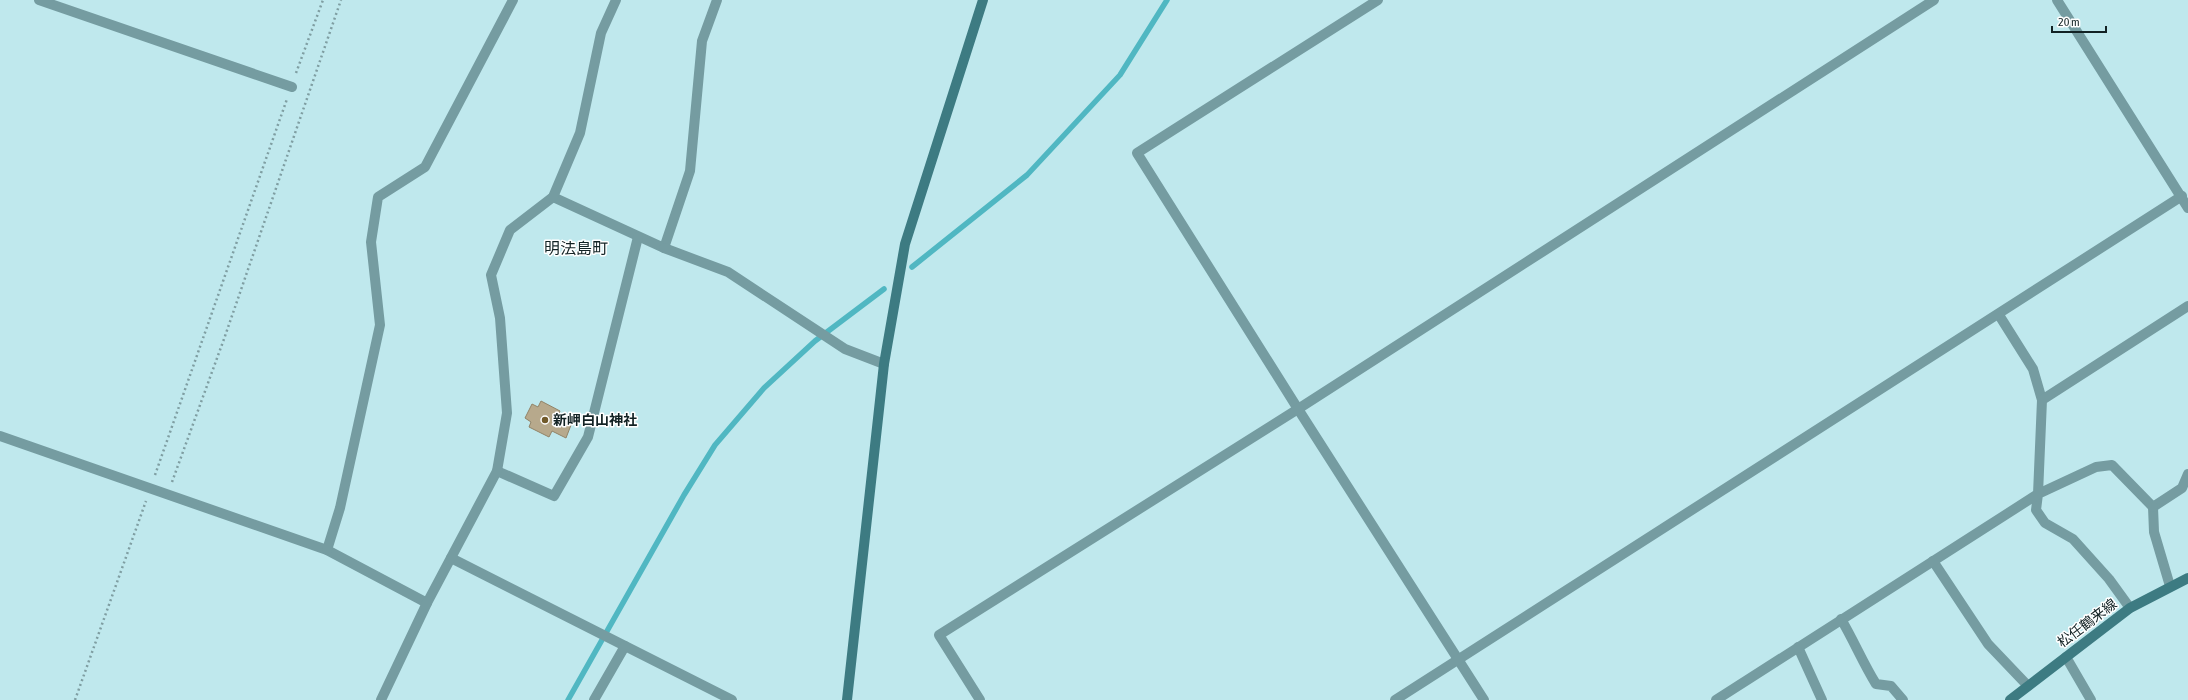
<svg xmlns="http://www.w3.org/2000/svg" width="2188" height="700" font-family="'Asap Condensed','Noto Sans JP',sans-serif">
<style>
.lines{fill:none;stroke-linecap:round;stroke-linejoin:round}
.stream{stroke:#50b7c2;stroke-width:5.5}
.building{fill:#b7a98c;stroke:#928468}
.path{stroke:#7f9ea2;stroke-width:2.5;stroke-dasharray:2 3;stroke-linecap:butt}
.street{stroke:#759ca1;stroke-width:10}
.secondary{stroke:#3d7b82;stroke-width:10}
.poi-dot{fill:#715a2a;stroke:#fff;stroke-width:1.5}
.labels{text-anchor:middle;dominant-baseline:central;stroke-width:3;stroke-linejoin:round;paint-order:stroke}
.poi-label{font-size:14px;font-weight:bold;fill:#122224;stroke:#fff;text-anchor:start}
.street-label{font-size:14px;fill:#122224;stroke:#fff}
.quarter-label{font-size:16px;fill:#122224;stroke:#fff}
</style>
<rect width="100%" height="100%" fill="#bfe8ed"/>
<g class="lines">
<g class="stream">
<polyline points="912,267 1027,175 1120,75 1167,0"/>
<polyline points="568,700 684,495 715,445 764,388 815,341 884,289"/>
</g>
</g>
<polygon class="building" points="541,401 560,411 557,418 571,425 566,438 552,431 549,437 529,427 531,422 525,418 532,404 538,407"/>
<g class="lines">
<g class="path">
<polyline points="296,73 323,0"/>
<polyline points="155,475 287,99"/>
<polyline points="172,482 224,339 341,0"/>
<polyline points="75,700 146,501"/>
</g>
<g class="street">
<polyline points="39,0 292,87"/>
<polyline points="1378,0 1137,153 1298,409 1484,700"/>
<polyline points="2057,0 2188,208"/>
<polyline points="553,197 664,248 690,171 702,41 717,0"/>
<polyline points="664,248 728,272 845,349 884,364"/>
<polyline points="1999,315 2033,369 2042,400"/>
<polyline points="0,436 327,550 427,603"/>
<polyline points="497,471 554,496 588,437 638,237"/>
<polyline points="327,550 340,508 380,325 371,242 378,197 425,167 513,0"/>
<polyline points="451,558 732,700"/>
<polyline points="1933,561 1988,644 2028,686"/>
<polyline points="2170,586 2154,532 2153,507 2182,488 2188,474"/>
<polyline points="2130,608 2109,579 2073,539 2045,523 2036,510 2038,494 2096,467 2112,465 2153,507"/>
<path d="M 1841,619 C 1854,641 1863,663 1876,684 L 1891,686 L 1903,700"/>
<polyline points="1798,647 1822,700"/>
<polyline points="2066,657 2091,700"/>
<polyline points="381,700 427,603 497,471 507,413 500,318 491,275 510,230 553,197 580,133 601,33 616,0"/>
<polyline points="594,700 625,646"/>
<polyline points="980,700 939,635 1298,409 1934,0"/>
<polyline points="1395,700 2182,196"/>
<polyline points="1716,700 2038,494 2042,400 2188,306"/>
</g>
<g class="secondary">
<polyline points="847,700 884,364 905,244 983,0"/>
<polyline points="2010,700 2130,608 2188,578"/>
</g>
</g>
<circle class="poi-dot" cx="545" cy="420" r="4"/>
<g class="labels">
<g class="poi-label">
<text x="553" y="420">新岬白山神社</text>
</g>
<g class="street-label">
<text transform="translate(2087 623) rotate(-37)">松任鶴来線</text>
</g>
<g class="quarter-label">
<text x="576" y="248">明法島町</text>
</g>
</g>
<path d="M2052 26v6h54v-6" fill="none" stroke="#122224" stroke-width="2"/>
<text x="2058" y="26" font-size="12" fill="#122224" stroke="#ffffff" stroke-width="3" paint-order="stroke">20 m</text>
</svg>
